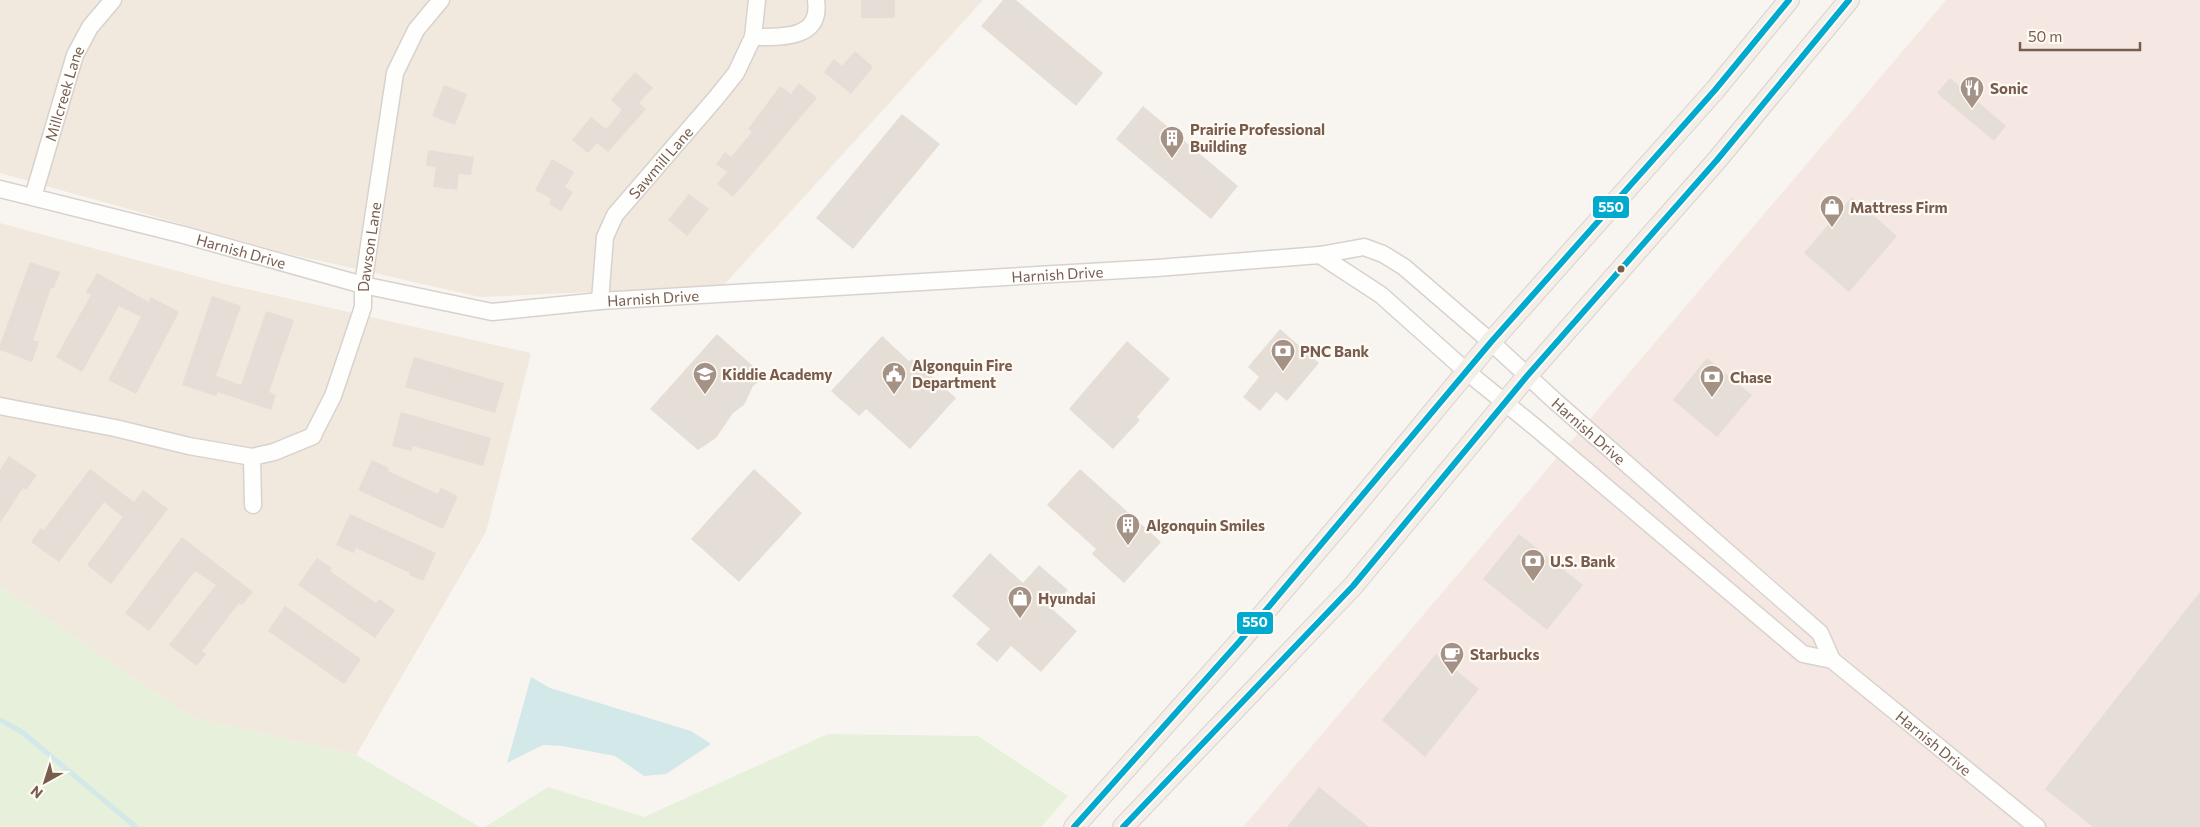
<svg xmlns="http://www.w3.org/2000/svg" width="2200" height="827" font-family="Commissioner,sans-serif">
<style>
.residential{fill:#f1e8de}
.commercial{fill:#f5e8e2}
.green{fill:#e6f0db}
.water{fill:#d2e8e9}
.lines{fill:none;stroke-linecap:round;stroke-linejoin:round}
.stream{stroke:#d2e8e9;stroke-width:5}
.building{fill:#e5ded7}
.minor-casing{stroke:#d8d2ce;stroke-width:19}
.major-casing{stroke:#dad1cc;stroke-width:22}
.minor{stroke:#fefefd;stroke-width:16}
.major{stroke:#f3eee8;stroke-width:20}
.bus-1-casing{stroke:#fffaf3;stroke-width:10}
.bus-1{stroke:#00a9ce;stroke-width:6}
.bus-dot{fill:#785d4f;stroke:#fffaf3;stroke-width:2}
.labels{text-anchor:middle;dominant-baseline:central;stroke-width:4.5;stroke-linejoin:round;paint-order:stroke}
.poi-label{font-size:15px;font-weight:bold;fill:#785d4f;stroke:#fffaf3;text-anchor:start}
.street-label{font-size:15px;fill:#785d4f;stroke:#fffaf3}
.line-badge{stroke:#fffaf3;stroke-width:2}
.badge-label{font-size:14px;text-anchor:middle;font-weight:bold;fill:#fff}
</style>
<rect width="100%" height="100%" fill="#f8f5f0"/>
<g class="residential">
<polygon points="0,0 983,0 723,286 480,297 281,252 0,173"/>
<polygon points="0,223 229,285 531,353 486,532 356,755 191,717 0,586"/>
</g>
<polygon class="commercial" points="1946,0 2200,0 2200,827 1243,827"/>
<g class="green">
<polygon points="0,586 191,717 356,755 480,827 0,827"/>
<polygon points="828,734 978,736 1068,796 1041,827 485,827 548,787 644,817"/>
</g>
<polygon class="water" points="531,677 550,688 691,731 711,744 666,774 644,776 615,756 562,746 543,745 507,763"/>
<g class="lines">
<polyline class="stream" points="0,720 22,732 136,827"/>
</g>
<g class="building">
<rect x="861" y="0" width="34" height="18"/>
<polygon points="1003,0 1016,0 1103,73 1076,106 981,26"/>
<polygon points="855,51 873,67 851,94 824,72 834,59 842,66"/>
<polygon points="635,72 653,88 639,103 646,109 608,152 597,143 588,153 572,140 591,117 606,129 622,110 611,100"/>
<polygon points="1950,78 2006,126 1994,141 1937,93"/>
<polygon points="799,83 817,98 733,197 717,184 727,172 716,164 725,152 731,157 752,132 748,129 780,86 791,94"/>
<polygon points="444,85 467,94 455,125 432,116"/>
<polygon points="1143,106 1238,186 1211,219 1116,139"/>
<polygon points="902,114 940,144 853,249 816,218"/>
<polygon points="428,150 474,157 471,175 459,174 457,190 433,187 436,167 426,166"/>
<polygon points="552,159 574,172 565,187 573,192 561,211 549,204 551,199 535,190"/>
<polygon points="689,194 709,209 687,236 668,220"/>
<polygon points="1852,197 1897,236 1849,292 1804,253"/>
<polygon points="30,262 60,272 54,288 51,288 33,340 39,342 32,362 0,350 0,345"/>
<polygon points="97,273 149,302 151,297 179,312 136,394 108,380 141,317 119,306 82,372 56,357 91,295 86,292"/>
<polygon points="212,296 241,306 216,376 241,385 266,311 294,320 269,392 276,395 271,410 218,392 216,396 182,385"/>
<polygon points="1280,329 1319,363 1287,401 1276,392 1260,411 1243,397 1259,377 1248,367"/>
<polygon points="717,334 765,377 753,386 744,405 733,413 716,438 698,450 650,409"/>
<polygon points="882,336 909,361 912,359 956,398 910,449 866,409 859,416 831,391"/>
<polygon points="1127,341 1170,379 1137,417 1140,420 1113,449 1069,409"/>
<polygon points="414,357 504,383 495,413 405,387"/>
<polygon points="1707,358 1752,395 1717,437 1673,400"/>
<polygon points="401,412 491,438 483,466 413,446 411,451 392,446"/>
<polygon points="9,456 37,475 26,490 23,488 0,523 0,470"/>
<polygon points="372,460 389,468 388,471 438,494 441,488 458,496 443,529 358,490"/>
<polygon points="90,469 134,502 143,490 168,509 111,584 87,565 123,517 104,502 59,562 31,542 41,528 44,530"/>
<polygon points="754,469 802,513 739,582 691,539"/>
<polygon points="1080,469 1161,542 1124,583 1092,554 1096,549 1047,505"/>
<polygon points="350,514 436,553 423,581 409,575 410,573 356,548 354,553 336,545"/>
<polygon points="1519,534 1583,585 1547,630 1483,579"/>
<polygon points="182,537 253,592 242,605 239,603 202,651 206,654 197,666 169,645 216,585 195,571 149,631 125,613"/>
<polygon points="990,553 1023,583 1039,565 1068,590 1051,608 1077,631 1041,672 1011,646 997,662 976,644 990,629 952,596"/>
<polygon points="317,558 332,568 330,571 376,603 379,599 395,610 375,638 298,585"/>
<polygon points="2200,592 2200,827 2093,827 2045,789"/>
<polygon points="285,606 361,659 344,684 268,631"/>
<polygon points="1436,654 1479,689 1425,757 1382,720"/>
<polygon points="1319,787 1369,827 1287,827"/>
</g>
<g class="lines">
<defs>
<g id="minor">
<path d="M 753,37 C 780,37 822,40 816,0"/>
<path id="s1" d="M 0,189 L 184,235 L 363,285 L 492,312 L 600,301 L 1157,268 L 1320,255 L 1364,247 L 1383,254 L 1404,267 L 1491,342 L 1556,402 L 1820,633 L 1832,660 L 2037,827"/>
<path id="s2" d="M 33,197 L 75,55 L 90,27 L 113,0"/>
<polyline points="1320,255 1381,295 1466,371 1535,427 1803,654 1832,660"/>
<path id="s3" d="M 600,301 L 605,237 L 615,215 L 716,98 L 736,73 L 753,37 L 757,0"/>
<path id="s4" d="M 0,406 L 115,428 L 189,446 L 252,457 L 274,452 L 313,436 L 315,431 L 333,396 L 363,307 L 363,285 L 395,73 L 416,30 L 441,0"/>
<polyline points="252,457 253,505"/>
</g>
<g id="major">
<polyline points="1074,827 1240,641 1356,505 1491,342 1715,90 1789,0"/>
<polyline points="1123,827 1353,586 1527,376 1717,160 1849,0"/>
</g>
</defs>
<use href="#minor" class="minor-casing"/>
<use href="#major" class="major-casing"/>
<use href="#minor" class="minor"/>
<use href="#major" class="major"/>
<defs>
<g id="bus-1">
<polyline points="1074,827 1240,641 1491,342 1715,90 1789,0"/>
<polyline points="1123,827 1353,586 1527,376 1717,160 1849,0"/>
</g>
</defs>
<use href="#bus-1" class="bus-1-casing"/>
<use href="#bus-1" class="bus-1"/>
</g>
<defs>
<symbol id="restaurant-pin" viewBox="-11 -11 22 30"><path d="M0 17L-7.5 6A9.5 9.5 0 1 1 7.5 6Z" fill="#a59287" stroke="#fffaf3"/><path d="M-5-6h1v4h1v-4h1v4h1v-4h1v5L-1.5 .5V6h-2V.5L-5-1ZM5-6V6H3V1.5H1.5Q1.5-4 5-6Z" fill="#fff"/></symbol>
<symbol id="building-pin" viewBox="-11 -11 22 30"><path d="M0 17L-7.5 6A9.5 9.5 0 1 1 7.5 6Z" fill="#a59287" stroke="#fffaf3"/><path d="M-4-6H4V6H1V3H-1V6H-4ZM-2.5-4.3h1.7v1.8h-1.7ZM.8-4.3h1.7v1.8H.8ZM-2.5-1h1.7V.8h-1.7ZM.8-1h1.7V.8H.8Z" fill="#fff"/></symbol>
<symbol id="shop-pin" viewBox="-11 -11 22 30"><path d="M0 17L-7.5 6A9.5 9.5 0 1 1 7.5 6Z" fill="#a59287" stroke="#fffaf3"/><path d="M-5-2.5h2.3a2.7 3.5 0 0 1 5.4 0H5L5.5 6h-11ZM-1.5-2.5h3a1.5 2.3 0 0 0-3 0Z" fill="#fff"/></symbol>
<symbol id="bank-pin" viewBox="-11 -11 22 30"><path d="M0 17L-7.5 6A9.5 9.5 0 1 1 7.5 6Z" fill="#a59287" stroke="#fffaf3"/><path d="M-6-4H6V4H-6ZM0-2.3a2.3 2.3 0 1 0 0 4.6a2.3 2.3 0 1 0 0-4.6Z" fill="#fff"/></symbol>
<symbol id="school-pin" viewBox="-11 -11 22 30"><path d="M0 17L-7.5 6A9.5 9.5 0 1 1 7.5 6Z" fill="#a59287" stroke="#fffaf3"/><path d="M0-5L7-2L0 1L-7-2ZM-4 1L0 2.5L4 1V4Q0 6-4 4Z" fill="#fff"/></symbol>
<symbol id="civic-pin" viewBox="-11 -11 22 30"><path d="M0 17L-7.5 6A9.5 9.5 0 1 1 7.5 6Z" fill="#a59287" stroke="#fffaf3"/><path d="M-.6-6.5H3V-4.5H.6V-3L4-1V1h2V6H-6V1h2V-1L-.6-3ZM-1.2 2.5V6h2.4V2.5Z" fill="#fff"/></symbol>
<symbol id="cafe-pin" viewBox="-11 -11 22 30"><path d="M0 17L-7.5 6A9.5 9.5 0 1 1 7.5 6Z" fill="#a59287" stroke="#fffaf3"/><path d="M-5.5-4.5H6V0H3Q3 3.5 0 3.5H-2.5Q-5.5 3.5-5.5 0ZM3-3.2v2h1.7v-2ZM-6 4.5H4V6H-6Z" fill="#fff"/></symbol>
</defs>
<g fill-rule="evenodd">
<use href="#restaurant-pin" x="1958" y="74" width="28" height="38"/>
<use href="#building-pin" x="1158" y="124" width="28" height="38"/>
<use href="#shop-pin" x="1818" y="193" width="28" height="38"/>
<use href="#bank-pin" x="1269" y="337" width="28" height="38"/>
<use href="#school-pin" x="691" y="360" width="28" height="38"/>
<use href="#civic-pin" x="880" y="360" width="28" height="38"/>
<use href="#bank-pin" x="1698" y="363" width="28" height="38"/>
<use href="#building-pin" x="1114" y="511" width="28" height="38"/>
<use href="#bank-pin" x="1519" y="547" width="28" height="38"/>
<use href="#shop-pin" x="1006" y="584" width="28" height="38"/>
<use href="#cafe-pin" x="1438" y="640" width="28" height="38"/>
</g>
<circle class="bus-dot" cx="1621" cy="269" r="4.5"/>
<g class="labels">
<g class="poi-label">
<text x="1990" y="88">Sonic</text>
<text x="1190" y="129">Prairie Professional<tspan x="1190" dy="17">Building</tspan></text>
<text x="1850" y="207">Mattress Firm</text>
<text x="1300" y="351">PNC Bank</text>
<text x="912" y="365">Algonquin Fire<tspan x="912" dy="17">Department</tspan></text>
<text x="722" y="374">Kiddie Academy</text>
<text x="1730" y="377">Chase</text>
<text x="1146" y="525">Algonquin Smiles</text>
<text x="1550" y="561">U.S. Bank</text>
<text x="1038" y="598">Hyundai</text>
<text x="1470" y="654">Starbucks</text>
</g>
<g class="street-label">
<text stroke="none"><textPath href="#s2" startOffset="108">Millcreek Lane</textPath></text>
<text stroke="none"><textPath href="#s3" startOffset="158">Sawmill Lane</textPath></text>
<text stroke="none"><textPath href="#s4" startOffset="521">Dawson Lane</textPath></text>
<text stroke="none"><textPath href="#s1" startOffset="249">Harnish Drive</textPath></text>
<text stroke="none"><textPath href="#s1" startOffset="1074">Harnish Drive</textPath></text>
<text stroke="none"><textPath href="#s1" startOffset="669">Harnish Drive</textPath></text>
<text stroke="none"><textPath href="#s1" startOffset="1674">Harnish Drive</textPath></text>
<text stroke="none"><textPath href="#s1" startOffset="2142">Harnish Drive</textPath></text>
</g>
</g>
<g class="line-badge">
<rect x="1592" y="195" width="38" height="24" rx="5" fill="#00a9ce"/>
<rect x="1236" y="611" width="38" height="24" rx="5" fill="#00a9ce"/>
</g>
<g class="badge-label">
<text x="1611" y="212">550</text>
<text x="1255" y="627">550</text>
</g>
<g transform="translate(45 782) rotate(219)" stroke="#fffaf3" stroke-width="4" paint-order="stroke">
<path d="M0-4L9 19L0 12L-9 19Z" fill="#785d4f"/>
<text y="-8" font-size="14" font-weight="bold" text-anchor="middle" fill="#785d4f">N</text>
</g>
<path d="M2020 42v8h120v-8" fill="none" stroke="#785d4f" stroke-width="2.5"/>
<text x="2028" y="42" font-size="15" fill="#785d4f" stroke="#fffaf3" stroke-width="4" paint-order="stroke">50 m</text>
</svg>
